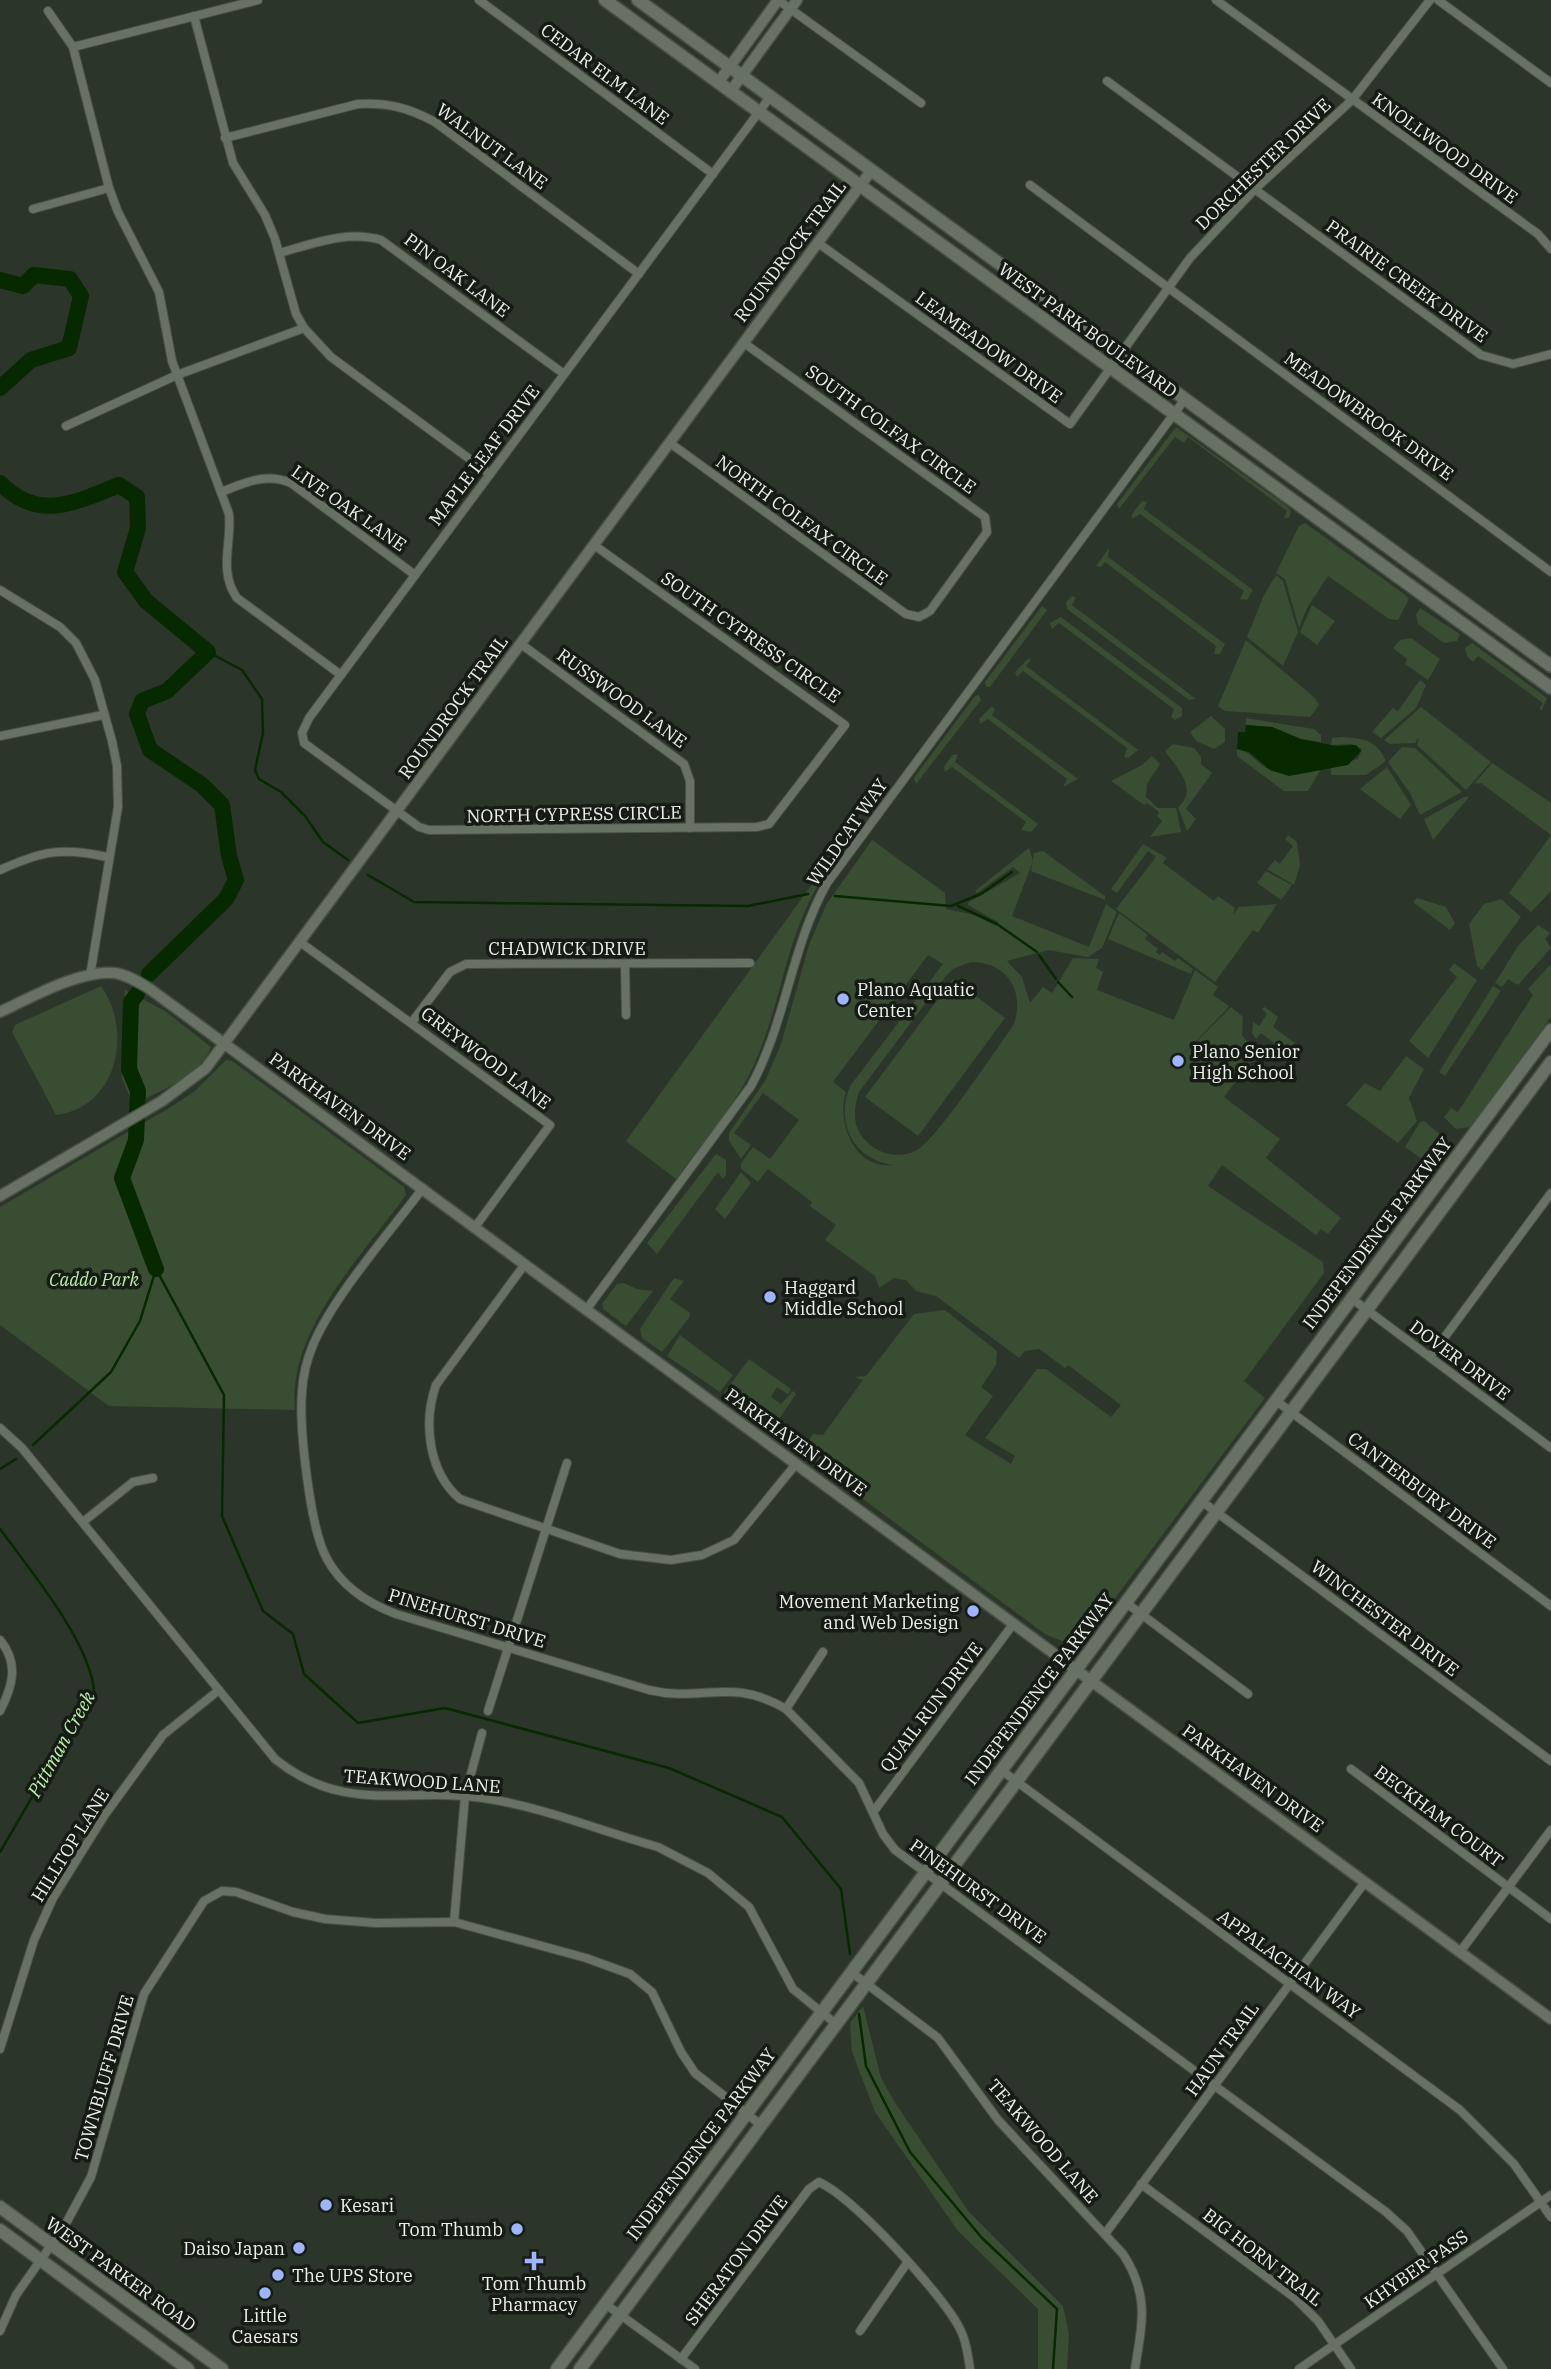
<svg xmlns="http://www.w3.org/2000/svg" width="1551" height="2369" font-family="'IBM Plex Serif',serif">
<style>
.green{fill:#394d32;fill-rule:evenodd}
.water{fill:#062900}
.lines{fill:none;stroke-linecap:round;stroke-linejoin:round}
.stream{stroke:#062900;stroke-width:2.5}
.river{stroke:#062900;stroke-width:16}
.minor-casing{stroke:#485046;stroke-width:10}
.tertiary-casing{stroke:#485046;stroke-width:13}
.secondary-casing{stroke:#485046;stroke-width:15}
.minor{stroke:#677164;stroke-width:8}
.tertiary{stroke:#677164;stroke-width:10}
.secondary{stroke:#677164;stroke-width:12}
.poi-dot{fill:#9eb4fd;stroke:#171b16;stroke-width:2.5}
.labels{text-anchor:middle;dominant-baseline:central;stroke-width:7;stroke-linejoin:round;paint-order:stroke}
.street-label{font-size:18px;fill:#ebf1e9;stroke:#171b16}
.poi-label{font-size:18px;fill:#ebf1e9;stroke:#171b16;text-anchor:start}
.park-label{font-size:18px;font-style:italic;fill:#b7efa6;stroke:#171b16}
.water-label{font-size:19px;font-style:italic;fill:#bbf3aa;stroke:#171b16}
</style>
<rect width="100%" height="100%" fill="#2c3529"/>
<g class="green">
<polygon points="1176,427 1287,506 1291,511 1289,518 1284,518 1287,511 1188,437 1184,443 1175,437 1119,509 1117,504"/>
<polygon points="1142,501 1147,502 1144,509 1253,590 1247,600 1240,599 1244,591 1140,514 1132,519 1132,514"/>
<polygon points="1305,523 1404,594 1409,599 1398,620 1389,619 1328,576 1307,608 1299,628 1285,579 1276,573 1299,526"/>
<polygon points="1109,548 1108,557 1225,644 1220,654 1214,654 1216,646 1105,562 1101,567 1096,566"/>
<polygon points="1276,575 1283,581 1298,632 1283,666 1247,637 1264,595"/>
<polygon points="1072,596 1076,598 1072,605 1196,699 1189,700 1067,609 1066,602"/>
<polygon points="1312,605 1335,621 1317,645 1300,632"/>
<polygon points="1042,606 1047,610 990,687 986,687 985,682"/>
<polygon points="1420,608 1460,634 1457,641 1444,643 1418,624 1416,615"/>
<polygon points="1061,617 1182,708 1182,716 1175,720 1171,717 1174,709 1059,623 1052,629 1050,623"/>
<polygon points="1411,638 1440,659 1428,680 1405,664 1407,659 1393,648 1400,640"/>
<polygon points="1246,640 1314,697 1319,705 1310,717 1225,711 1218,706"/>
<polygon points="1472,643 1547,698 1542,710 1539,709 1543,703 1478,656 1473,662 1467,656 1465,648"/>
<polygon points="1029,658 1031,660 1026,666 1138,750 1128,758 1124,757 1127,748 1023,671 1017,677 1015,672"/>
<polygon points="1420,680 1426,685 1416,708 1381,738 1372,732 1393,708 1398,711"/>
<polygon points="979,695 981,700 916,784 914,778 975,696"/>
<polygon points="992,706 995,710 992,715 1078,779 1063,787 1067,779 988,719 980,724 979,719"/>
<polygon points="1421,707 1491,762 1466,790 1417,745 1419,737 1415,743 1390,744 1384,740"/>
<polygon points="1211,716 1225,729 1225,742 1214,749 1196,741 1190,732"/>
<polygon points="1246,718 1314,729 1321,735 1321,742 1301,739 1272,727 1246,725"/>
<path d="M 1342,737 C 1364,739 1376,739 1386,761 L 1366,775 L 1331,775 L 1331,766 L 1358,759 L 1362,749 L 1352,744 L 1331,745 L 1332,738 Z"/>
<path d="M 1173,744 L 1194,748 L 1201,757 L 1201,764 L 1212,773 L 1186,809 L 1196,819 L 1187,831 L 1178,807 C 1199,789 1177,768 1165,751 Z"/>
<polygon points="1402,747 1415,748 1462,792 1420,815 1410,793 1388,762"/>
<path d="M 1237,749 C 1252,752 1257,764 1270,770 C 1289,778 1303,770 1321,769 L 1308,791 L 1284,791 L 1237,756 Z"/>
<polygon points="958,754 955,762 1038,824 1031,832 1021,830 1026,822 952,767 945,772 944,767 952,755"/>
<polygon points="1152,756 1160,764 1147,784 1146,797 1158,808 1176,808 1181,832 1150,837 1162,821 1157,816 1159,812 1147,803 1144,805 1111,781 1142,765"/>
<polygon points="1492,763 1551,803 1551,891 1531,912 1509,893 1551,835 1481,783 1474,784"/>
<polygon points="1387,767 1411,805 1400,819 1360,789"/>
<polygon points="1464,797 1469,797 1433,840 1424,819"/>
<polygon points="1288,835 1297,842 1300,865 1294,885 1267,869 1275,860 1280,864 1293,846 1285,839"/>
<path d="M 872,840 L 945,893 L 946,909 L 975,915 L 996,926 L 998,922 L 968,905 L 969,902 L 1020,873 L 1013,867 L 977,893 L 975,891 L 1029,848 L 1033,861 L 1012,916 L 1089,947 L 1106,904 L 1117,912 L 1102,948 L 1088,957 L 1048,950 L 1007,961 L 1022,977 L 1030,1003 L 1043,987 L 1052,993 L 1073,958 L 1099,959 L 1096,968 L 1103,972 L 1097,990 L 1174,1020 L 1195,970 L 1218,987 L 1213,995 L 1229,1006 L 1227,1009 L 1175,1063 L 1231,1007 L 1243,1017 L 1242,1035 L 1257,1053 L 1224,1097 L 1280,1139 L 1266,1158 L 1341,1218 L 1328,1234 L 1321,1229 L 1316,1235 L 1222,1165 L 1208,1186 L 1323,1262 L 1324,1273 L 1244,1381 L 1265,1398 L 1080,1645 L 1071,1645 L 1045,1634 L 801,1453 L 813,1434 L 823,1435 L 863,1380 L 854,1377 L 866,1376 L 914,1314 L 945,1310 L 997,1351 L 996,1365 L 981,1387 L 993,1396 L 965,1435 L 1011,1464 L 1015,1456 L 985,1438 L 1037,1369 L 1046,1369 L 1111,1417 L 1121,1405 L 1068,1365 L 1065,1368 L 1039,1349 L 1025,1351 L 1019,1358 L 936,1296 L 916,1291 L 906,1280 L 894,1278 L 879,1288 L 875,1276 L 825,1240 L 836,1225 L 810,1206 L 812,1202 L 768,1169 L 758,1182 L 741,1169 L 741,1163 L 753,1147 L 770,1159 L 799,1120 L 763,1093 L 734,1133 L 751,1145 L 741,1159 L 729,1141 L 729,1133 L 765,1081 L 781,1044 L 809,945 L 826,905 ZM 928,955 L 943,964 L 850,1086 C 835,1123 853,1159 893,1165 C 855,1170 836,1123 846,1092 L 833,1082 ZM 971,962 C 1008,962 1026,993 1013,1026 C 995,1050 938,1138 917,1150 C 900,1159 880,1155 867,1142 C 852,1128 853,1110 859,1092 L 946,976 L 953,969 Z"/>
<polygon points="1143,844 1167,858 1163,863 1214,901 1218,896 1235,908 1233,915 1239,907 1277,904 1258,933 1253,930 1215,982 1116,909 1156,857 1148,851 1117,893 1111,889"/>
<polygon points="1043,851 1105,896 1105,900 1031,871 1034,853"/>
<path d="M 823,869 L 826,872 C 786,934 785,988 759,1053 C 741,1100 705,1139 676,1179 L 626,1141 Z"/>
<polygon points="1266,871 1292,885 1281,900 1257,883"/>
<polygon points="1417,898 1446,907 1455,923 1450,930 1413,902"/>
<polygon points="1501,899 1521,917 1482,970 1477,966 1469,924 1484,904"/>
<polygon points="1119,913 1148,935 1145,939 1158,949 1156,952 1160,955 1162,952 1175,961 1178,958 1193,969 1191,974 1108,939"/>
<polygon points="1538,925 1550,933 1545,939 1551,948 1518,985 1508,979 1502,987 1495,983 1518,946"/>
<polygon points="1454,963 1477,980 1428,1058 1409,1041 1457,977 1449,970"/>
<polygon points="1551,964 1551,1017 1470,1127 1456,1129 1444,1117 1451,1108 1458,1112 1533,995 1528,989"/>
<polygon points="953,979 1005,1018 918,1136 865,1097"/>
<path d="M 101,986 C 133,1030 118,1108 56,1115 L 12,1032 L 15,1025 Z"/>
<polygon points="1493,986 1501,991 1445,1076 1439,1072"/>
<path d="M 125,990 L 165,1011 L 211,1047 C 200,1077 158,1091 133,1105 L 122,1078 Z"/>
<polygon points="1265,1007 1278,1017 1273,1027 1295,1043 1291,1047 1299,1053 1291,1063 1275,1052 1278,1046 1261,1033 1256,1039 1252,1033 1253,1022 1259,1026 1267,1014 1262,1009"/>
<polygon points="1406,1056 1424,1069 1409,1098 1417,1121 1398,1143 1346,1105 1365,1083 1380,1091"/>
<path d="M 226,1060 L 232,1061 L 404,1187 L 406,1195 C 362,1256 287,1331 295,1410 L 109,1406 L 0,1325 L 0,1207 L 174,1105 L 195,1091 Z"/>
<polygon points="1424,1121 1451,1144 1450,1153 1440,1167 1433,1167 1405,1147 1420,1122"/>
<polygon points="716,1154 726,1160 726,1175 723,1179 718,1172 657,1254 647,1243"/>
<polygon points="741,1172 751,1183 725,1219 715,1209"/>
<polygon points="674,1278 684,1281 670,1299 690,1313 689,1318 662,1352 642,1338 640,1329"/>
<polygon points="624,1283 637,1289 653,1291 626,1326 603,1309 602,1304 617,1284"/>
<polygon points="680,1335 733,1375 720,1392 667,1356"/>
<polygon points="749,1359 791,1389 788,1394 777,1387 771,1397 781,1404 793,1391 796,1394 771,1431 722,1396"/>
<polygon points="863,2006 881,2078 894,2101 969,2212 1063,2306 1069,2334 1067,2369 1038,2369 1038,2309 958,2231 875,2112 852,2052 850,2023"/>
</g>
<polygon class="water" points="1246,725 1272,727 1301,739 1336,746 1356,745 1361,751 1348,765 1289,776 1270,770 1249,752 1237,749 1238,732 1245,732"/>
<g class="lines">
<g class="stream">
<polyline points="208,652 242,670 262,699 263,733 255,770 259,779 281,792 305,816 323,842 348,860"/>
<polyline points="368,875 414,902 748,906 808,894"/>
<polyline points="835,896 951,906 981,894 1012,872"/>
<polyline points="958,906 997,924 1037,952"/>
<polyline points="1039,955 1056,979"/>
<polyline points="1058,982 1072,997"/>
<polyline points="156,1269 224,1395 222,1516 263,1611 293,1634 304,1674 358,1723 445,1708 669,1768 782,1817 841,1889 850,1954"/>
<polyline points="33,1445 111,1372 140,1321 156,1269"/>
<polyline points="0,1469 16,1459"/>
<path d="M 0,1529 C 30,1570 90,1642 94,1691 L 0,1852"/>
<polyline points="859,2014 866,2066 910,2152 982,2238 1057,2309 1053,2369"/>
</g>
<g class="river">
<polyline points="0,280 23,286 34,275 70,279 81,296 69,348 31,360 0,388"/>
<path d="M 0,483 C 39,522 74,503 119,485 L 137,497 L 138,528 L 125,572 L 146,601 L 208,652 L 167,691 L 142,701 L 137,714 L 150,750 L 202,785 L 222,805 L 229,856 L 236,880 L 226,899 L 149,974"/>
<polyline points="137,994 131,1002 129,1069 138,1091 136,1140 122,1178 156,1269"/>
</g>
<defs>
<g id="minor">
<polyline points="479,0 713,174"/>
<polyline points="778,0 921,103"/>
<polyline points="1216,0 1538,234 1551,249"/>
<polyline points="1438,0 1551,83"/>
<path d="M 48,11 L 73,47 L 109,188 L 118,212 L 159,292 L 172,361 L 229,514 C 232,543 218,571 237,598 L 341,675"/>
<polyline points="194,16 233,163 265,215 275,239 296,314 304,328 331,357 490,474"/>
<polyline points="73,47 258,0"/>
<polyline points="1107,81 1481,355 1513,364 1551,354"/>
<path d="M 225,138 L 358,104 C 387,102 409,108 435,122 L 639,274"/>
<polyline points="1030,185 1551,572"/>
<polyline points="33,209 109,188"/>
<polyline points="818,243 1070,424 1190,258 1255,189 1352,100 1430,0"/>
<path d="M 279,253 C 312,244 347,230 381,240 L 564,374"/>
<polyline points="66,426 177,375 304,328"/>
<polyline points="670,443 906,614 919,617 930,611 987,532 985,517 744,343"/>
<path d="M 221,492 C 245,483 266,472 291,483 L 415,575"/>
<polyline points="594,545 845,725 769,824 757,827 429,830 419,827 304,743 302,733 309,718 770,97"/>
<polyline points="0,590 60,627 76,643 95,680 112,741 117,766 118,807 90,976"/>
<polyline points="521,644 684,764 690,781 690,828"/>
<polyline points="0,736 103,715"/>
<path d="M 0,870 C 42,851 61,847 107,857"/>
<polyline points="300,942 550,1125 475,1227"/>
<polyline points="625,964 626,1015"/>
<polyline points="412,1022 450,972 466,964 750,963"/>
<path d="M 423,1188 C 390,1232 333,1297 313,1345 C 307,1359 303,1376 302,1392 C 299,1427 310,1529 327,1559 C 342,1587 367,1603 396,1614 L 649,1690 C 703,1703 730,1676 786,1709 L 859,1783 L 883,1834 L 895,1850 L 1386,2212 L 1407,2231 L 1503,2369"/>
<path d="M 525,1264 L 436,1385 C 423,1422 428,1472 460,1499 L 620,1554 L 671,1560 L 702,1555 L 734,1540 L 796,1464"/>
<polyline points="1351,1298 1551,1448"/>
<path d="M 586,1310 L 751,1086 C 786,1022 791,947 827,883 L 1185,399"/>
<polyline points="1430,1357 1551,1193"/>
<polyline points="1275,1400 1551,1606"/>
<path d="M 0,1428 L 22,1448 L 275,1759 C 347,1817 408,1785 489,1799 C 546,1808 603,1832 658,1847 L 708,1873 L 749,1907 L 793,1989 L 836,2024"/>
<polyline points="1200,1500 1551,1761"/>
<polyline points="83,1522 133,1482 153,1478"/>
<polyline points="1125,1602 1248,1694"/>
<path d="M 0,1640 C 19,1663 13,1686 0,1711"/>
<polyline points="786,1709 823,1652"/>
<polyline points="488,1711 567,1463"/>
<polyline points="1351,1769 1551,1919"/>
<polyline points="1001,1770 1460,2110 1514,2164 1551,2217"/>
<polyline points="874,1811 1014,1623"/>
<polyline points="454,1922 465,1796 482,1733"/>
<polyline points="1460,1952 1551,1830"/>
<path d="M 851,1972 L 938,2038 L 998,2120 L 1123,2254 C 1150,2296 1142,2323 1135,2369"/>
<polyline points="0,2049 34,1940 53,1898 104,1816 163,1735 219,1690"/>
<polyline points="1141,2184 1295,2298 1318,2321 1351,2369"/>
<polyline points="1105,2234 1365,1882"/>
<polyline points="604,2303 695,2369"/>
<polyline points="0,2331 16,2295 64,2227 91,2177 144,1994 204,1901 222,1891 236,1892 293,1912 325,1919 376,1923 454,1922 586,1958 630,1974 652,1992 681,2052 695,2073 761,2125"/>
<polyline points="860,2331 907,2263"/>
<path d="M 681,2359 L 809,2189 L 819,2182 C 854,2198 941,2293 959,2327 C 966,2340 968,2355 970,2369"/>
<polyline points="1299,2369 1551,2195"/>
</g>
<g id="tertiary">
<polyline points="718,83 778,0"/>
<polyline points="730,92 797,0"/>
<path d="M 0,1012 C 30,998 81,969 115,973 C 128,975 140,983 150,989 L 1551,2019"/>
<polyline points="0,1196 162,1101 206,1068 871,171"/>
</g>
<g id="secondary">
<polyline points="605,0 1551,688"/>
<polyline points="638,0 1551,666"/>
<polyline points="0,2207 222,2369"/>
<polyline points="0,2230 188,2369"/>
<polyline points="557,2369 1551,1030"/>
<polyline points="580,2369 1551,1062"/>
</g>
</defs>
<use href="#minor" class="minor-casing"/>
<use href="#tertiary" class="tertiary-casing"/>
<use href="#secondary" class="secondary-casing"/>
<use href="#minor" class="minor"/>
<use href="#tertiary" class="tertiary"/>
<use href="#secondary" class="secondary"/>
</g>
<g class="poi-dot">
<circle cx="843" cy="999" r="7"/>
<circle cx="1178" cy="1061" r="7"/>
<circle cx="770" cy="1297" r="7"/>
<circle cx="973" cy="1611" r="7"/>
<circle cx="326" cy="2205" r="7"/>
<circle cx="517" cy="2229" r="7"/>
<circle cx="299" cy="2248" r="7"/>
<path d="M530.5 2250.5h7v7h7v7h-7v7h-7v-7h-7v-7h7z"/>
<circle cx="278" cy="2275" r="7"/>
<circle cx="265" cy="2293" r="7"/>
</g>
<g class="labels">
<g class="street-label">
<text transform="translate(605 74) rotate(37)">CEDAR ELM LANE</text>
<text transform="translate(492 146) rotate(36)">WALNUT LANE</text>
<text transform="translate(1445 148) rotate(36)">KNOLLWOOD DRIVE</text>
<text transform="translate(1263 164) rotate(-44)">DORCHESTER DRIVE</text>
<text transform="translate(790 251) rotate(-53)">ROUNDROCK TRAIL</text>
<text transform="translate(457 275) rotate(37)">PIN OAK LANE</text>
<text transform="translate(1407 281) rotate(36)">PRAIRIE CREEK DRIVE</text>
<text transform="translate(1088 330) rotate(36)">WEST PARK BOULEVARD</text>
<text transform="translate(989 347) rotate(36)">LEAMEADOW DRIVE</text>
<text transform="translate(1369 416) rotate(36)">MEADOWBROOK DRIVE</text>
<text transform="translate(891 429) rotate(36)">SOUTH COLFAX CIRCLE</text>
<text transform="translate(484 455) rotate(-53)">MAPLE LEAF DRIVE</text>
<text transform="translate(349 508) rotate(35)">LIVE OAK LANE</text>
<text transform="translate(802 520) rotate(36)">NORTH COLFAX CIRCLE</text>
<text transform="translate(751 637) rotate(35)">SOUTH CYPRESS CIRCLE</text>
<text transform="translate(622 698) rotate(36)">RUSSWOOD LANE</text>
<text transform="translate(453 707) rotate(-54)">ROUNDROCK TRAIL</text>
<text transform="translate(574 814) rotate(-1)">NORTH CYPRESS CIRCLE</text>
<text transform="translate(847 832) rotate(-55)">WILDCAT WAY</text>
<text x="567" y="948">CHADWICK DRIVE</text>
<text transform="translate(486 1058) rotate(37)">GREYWOOD LANE</text>
<text transform="translate(340 1106) rotate(36)">PARKHAVEN DRIVE</text>
<text transform="translate(1377 1233) rotate(-53)">INDEPENDENCE PARKWAY</text>
<text transform="translate(1460 1360) rotate(37)">DOVER DRIVE</text>
<text transform="translate(796 1442) rotate(36)">PARKHAVEN DRIVE</text>
<text transform="translate(1422 1490) rotate(37)">CANTERBURY DRIVE</text>
<text transform="translate(467 1618) rotate(17)">PINEHURST DRIVE</text>
<text transform="translate(1385 1618) rotate(37)">WINCHESTER DRIVE</text>
<text transform="translate(1039 1689) rotate(-53)">INDEPENDENCE PARKWAY</text>
<text transform="translate(931 1707) rotate(-53)">QUAIL RUN DRIVE</text>
<text transform="translate(1253 1778) rotate(36)">PARKHAVEN DRIVE</text>
<text transform="translate(422 1781) rotate(4)">TEAKWOOD LANE</text>
<text transform="translate(1439 1816) rotate(37)">BECKHAM COURT</text>
<text transform="translate(70 1845) rotate(-58)">HILLTOP LANE</text>
<text transform="translate(978 1891) rotate(36)">PINEHURST DRIVE</text>
<text transform="translate(1289 1964) rotate(36)">APPALACHIAN WAY</text>
<text transform="translate(1222 2049) rotate(-54)">HAUN TRAIL</text>
<text transform="translate(104 2078) rotate(-74)">TOWNBLUFF DRIVE</text>
<text transform="translate(1043 2141) rotate(49)">TEAKWOOD LANE</text>
<text transform="translate(701 2144) rotate(-53)">INDEPENDENCE PARKWAY</text>
<text transform="translate(1263 2257) rotate(38)">BIG HORN TRAIL</text>
<text transform="translate(736 2260) rotate(-53)">SHERATON DRIVE</text>
<text transform="translate(1416 2269) rotate(-35)">KHYBER PASS</text>
<text transform="translate(121 2274) rotate(36)">WEST PARKER ROAD</text>
</g>
<g class="poi-label">
<text x="857" y="989">Plano Aquatic<tspan x="857" dy="21">Center</tspan></text>
<text x="1192" y="1051">Plano Senior<tspan x="1192" dy="21">High School</tspan></text>
<text x="784" y="1287">Haggard<tspan x="784" dy="21">Middle School</tspan></text>
<text x="959" y="1601" text-anchor="end">Movement Marketing<tspan x="959" dy="21">and Web Design</tspan></text>
<text x="340" y="2205">Kesari</text>
<text x="503" y="2229" text-anchor="end">Tom Thumb</text>
<text x="285" y="2248" text-anchor="end">Daiso Japan</text>
<text x="292" y="2275">The UPS Store</text>
<text x="534" y="2283" text-anchor="middle">Tom Thumb<tspan x="534" dy="21">Pharmacy</tspan></text>
<text x="265" y="2315" text-anchor="middle">Little<tspan x="265" dy="21">Caesars</tspan></text>
</g>
<g class="park-label">
<text x="94" y="1279">Caddo Park</text>
</g>
<g class="water-label">
<text transform="translate(61 1744) rotate(-61)">Pittman Creek</text>
</g>
</g>
</svg>
